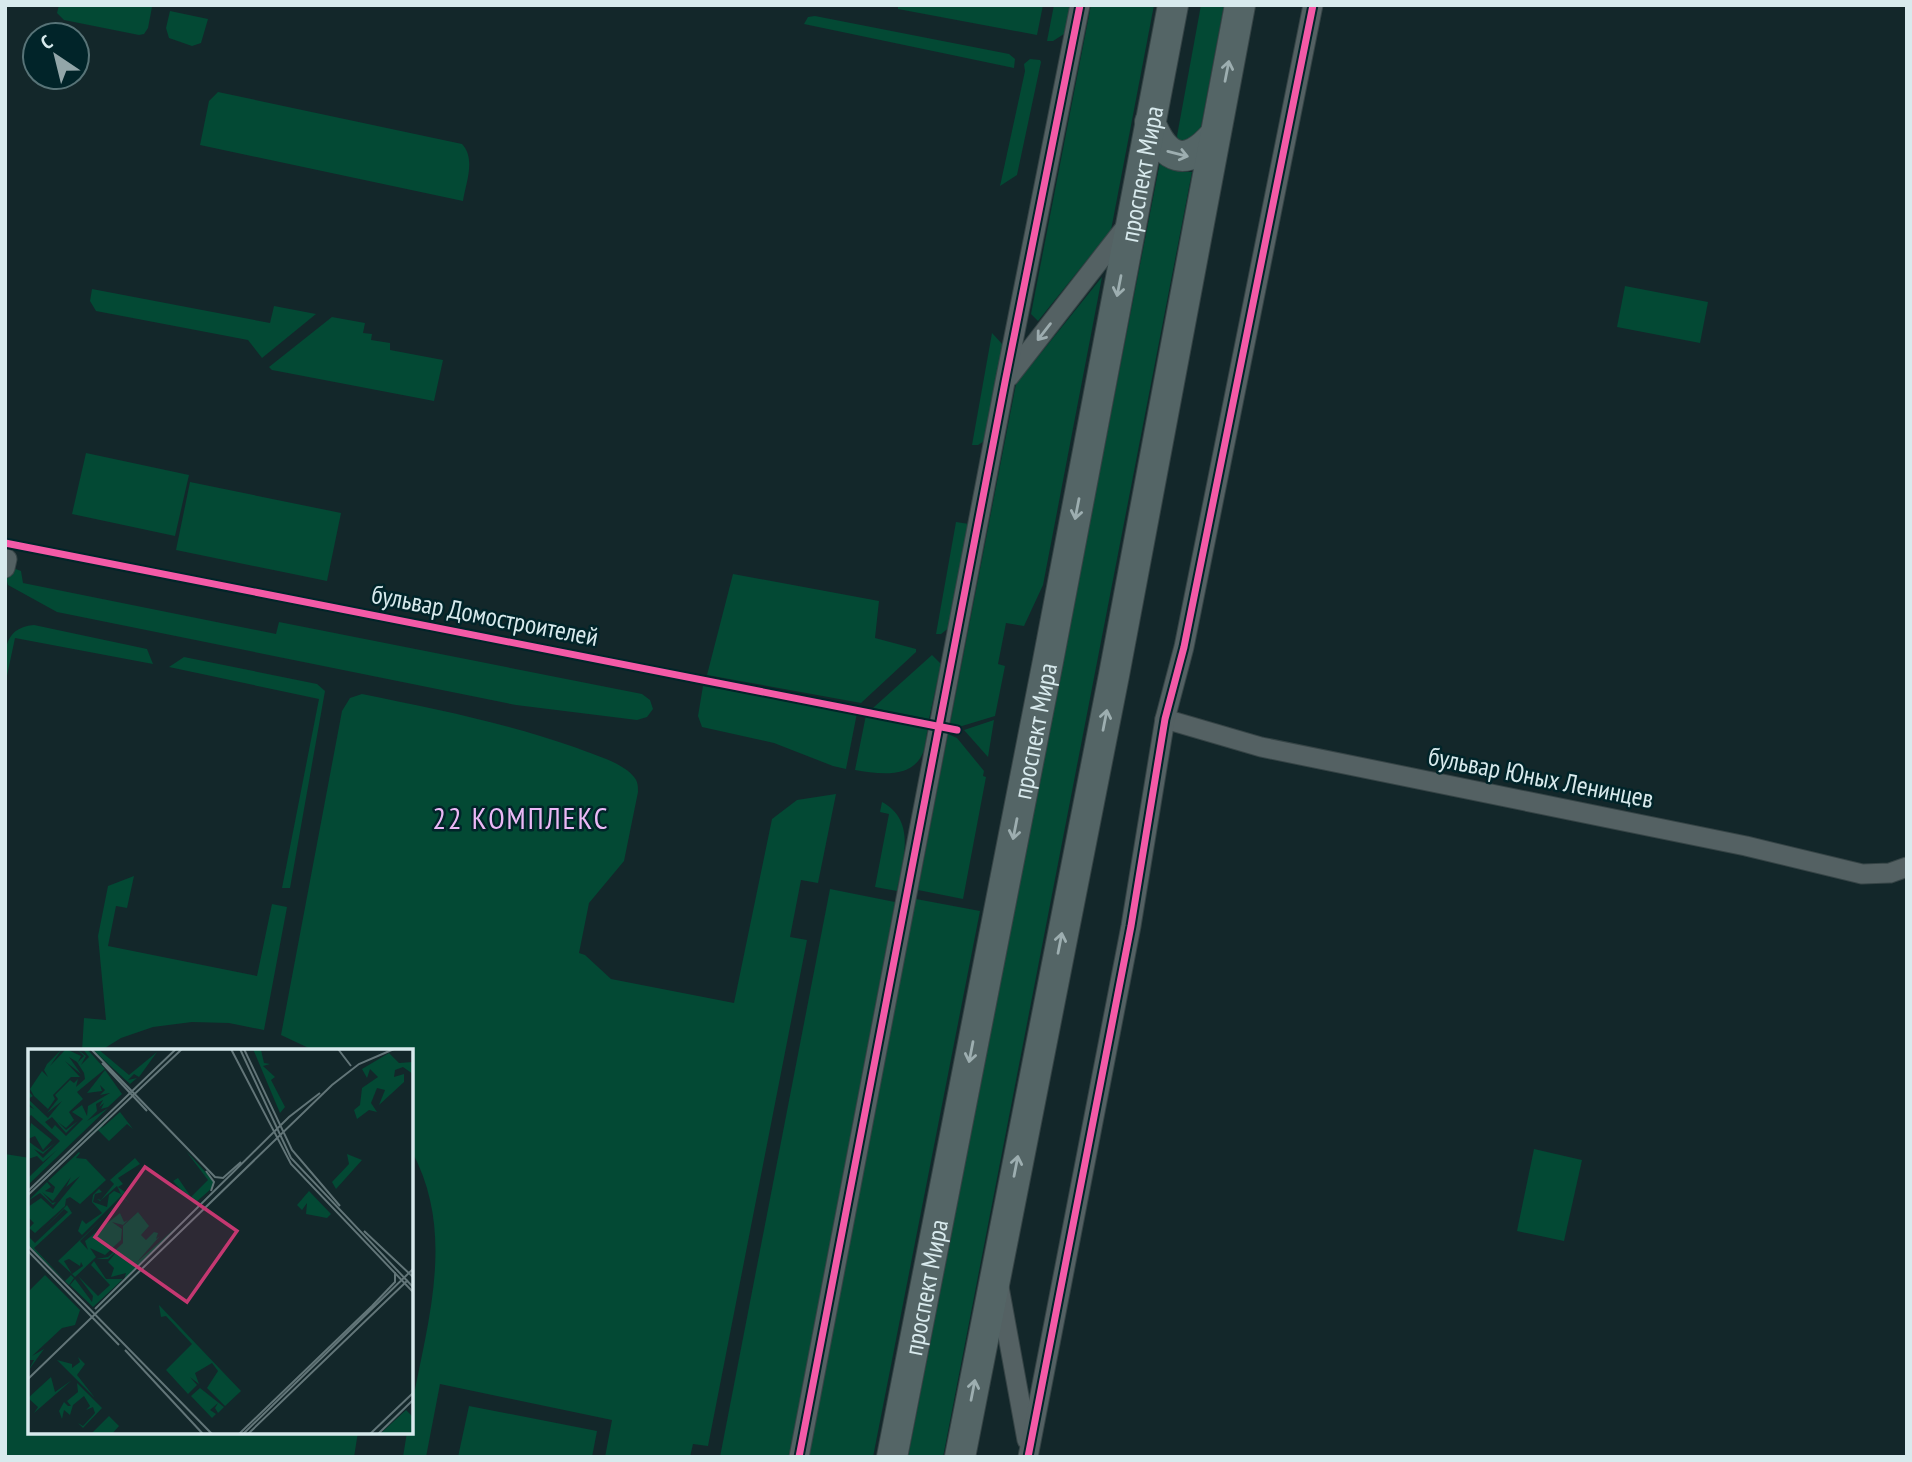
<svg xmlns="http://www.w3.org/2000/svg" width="1912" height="1462" font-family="'PT Sans Narrow',sans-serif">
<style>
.green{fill:#034934}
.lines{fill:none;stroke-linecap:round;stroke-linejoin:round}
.minor-casing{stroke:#364446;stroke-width:21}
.primary-casing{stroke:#364446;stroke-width:32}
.minor{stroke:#546163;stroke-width:19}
.primary{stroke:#546566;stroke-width:30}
.cycleway-casing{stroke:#012429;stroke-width:11}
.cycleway{stroke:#f35aa7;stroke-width:7}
.oneway{stroke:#9daeb0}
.oneway2{stroke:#9dacaf}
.labels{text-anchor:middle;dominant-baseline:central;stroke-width:5;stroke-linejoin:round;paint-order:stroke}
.street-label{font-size:26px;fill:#d8eaed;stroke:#012429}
.quarter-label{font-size:30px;letter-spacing:2px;fill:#ebb8f6;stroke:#012429}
.inset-road{fill:none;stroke:#627578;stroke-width:2}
.view{fill:#c53871;fill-opacity:0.15;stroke:#c53871;stroke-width:3.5}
.inset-edge{fill:none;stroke:#d8eaed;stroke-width:3.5}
</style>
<rect width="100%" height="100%" fill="#13272a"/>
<g class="green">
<polygon points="59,5 144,5 152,7 148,28 144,34 139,35 64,20 57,13"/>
<polygon points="898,5 1043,5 1037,35 898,9"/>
<polygon points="1054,5 1071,5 1064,34 1053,41 1047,41"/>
<polygon points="1091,5 1154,5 1111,230 1038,321 1031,314"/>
<polygon points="1201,5 1224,5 1199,137 1179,142 1177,136"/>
<polygon points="170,11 208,19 201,43 192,46 169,38 166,28"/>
<polygon points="815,16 1009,54 1015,59 1014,68 804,24 808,17"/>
<polygon points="1030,59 1040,60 1041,62 1017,175 1000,186 1025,71 1024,64"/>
<path d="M 218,92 L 462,144 C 476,159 466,182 463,201 L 200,145 L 209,101 Z"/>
<polygon points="1160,162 1175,171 1192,172 943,1457 908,1457"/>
<polygon points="1102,277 1043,585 1024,626 1006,623 998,664 1005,666 995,716 962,726 950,724 1016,384"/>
<polygon points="1625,286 1708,302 1700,343 1617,327"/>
<polygon points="92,289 270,323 274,306 316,314 262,358 248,340 96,311 90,301"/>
<polygon points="332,317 365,323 363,333 372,334 371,340 390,343 390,350 443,360 434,401 272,370 269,367"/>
<polygon points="992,333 1003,345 986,440 978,445 972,445"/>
<polygon points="86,453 189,475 175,536 72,514"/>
<polygon points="190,482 341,513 327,581 176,550"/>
<polygon points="956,522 969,524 950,627 941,634 936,634"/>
<polygon points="13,568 21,571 23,583 276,634 279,622 642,694 650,700 653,709 647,717 637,720 516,705 57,612 8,585 5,574"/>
<polygon points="733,574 879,601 875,638 916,649 916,652 861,703 707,675"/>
<path d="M 34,625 L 147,649 L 153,664 L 15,638 L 5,685 C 5,656 0,628 34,625 Z"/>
<polygon points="932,655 941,664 929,719 873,708"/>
<polygon points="184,657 317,684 325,691 290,888 282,888 319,699 169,667"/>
<polygon points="703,686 857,713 846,769 833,766 774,743 702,727 698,716"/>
<path d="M 362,694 C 435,709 507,723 577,748 C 594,755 622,762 634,777 C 638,782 638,786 638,792 L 624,861 L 589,903 L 579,953 L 585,955 L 611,979 L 734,1003 L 772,819 L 797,800 L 836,794 L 818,883 L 801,880 L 790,937 L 807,940 L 708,1446 L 693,1444 L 690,1457 L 605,1457 L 612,1420 L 440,1384 L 426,1457 L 403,1457 L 407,1432 L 411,1432 L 411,1410 C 427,1323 457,1233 411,1150 L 411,1051 L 315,1051 L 281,1035 L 342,711 L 350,698 Z"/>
<path d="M 866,715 L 928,728 C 926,735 926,743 924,750 C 914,780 879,774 855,770 Z"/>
<polygon points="994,720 988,757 964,730"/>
<polygon points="948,734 957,738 984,771 983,776 986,777 963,899 918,890"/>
<path d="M 882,802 C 917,821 903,860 897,891 L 875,887 L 889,814 L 880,812 Z"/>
<polygon points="134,876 127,908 116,906 108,946 257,976 272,904 287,907 264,1030 229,1023 192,1022 153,1027 121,1038 100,1051 82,1051 84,1018 106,1020 98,936 108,886"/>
<polygon points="830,889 895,902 789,1457 720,1457"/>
<polygon points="916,899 980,911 873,1457 807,1457"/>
<polygon points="1534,1149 1582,1160 1564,1241 1517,1231"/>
<polygon points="5,1154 30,1158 30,1432 358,1432 354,1457 5,1457"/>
<polygon points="469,1406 597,1431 592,1457 458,1457"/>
</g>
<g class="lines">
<defs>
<g id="minor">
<polyline points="1009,377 1128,224"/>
<polyline points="5,568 7,559"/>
<polyline points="1165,719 1261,747 1746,846 1862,874 1890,873 1907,867"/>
<polyline points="999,1287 1027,1440"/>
<polyline points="799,1457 1005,382 1080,5"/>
<polyline points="1028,1457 1131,926 1165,719 1184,647 1313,5"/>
</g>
<g id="primary">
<path d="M 1150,122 C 1165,160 1186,168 1214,136"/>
<path id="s1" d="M 892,1457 L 1048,661 L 1173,5"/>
<polyline points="960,1457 1114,675 1240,5"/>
</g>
</defs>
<use href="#minor" class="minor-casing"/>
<use href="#primary" class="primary-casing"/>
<use href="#minor" class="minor"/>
<use href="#primary" class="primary"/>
<defs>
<g id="cycleway">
<polyline points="5,543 957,730"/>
<polyline points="799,1457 1005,382 1080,5"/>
<polyline points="1028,1457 1131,926 1165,719 1184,647 1313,5"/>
</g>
</defs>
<use href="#cycleway" class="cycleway-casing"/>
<use href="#cycleway" class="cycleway"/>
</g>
<defs><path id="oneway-shaft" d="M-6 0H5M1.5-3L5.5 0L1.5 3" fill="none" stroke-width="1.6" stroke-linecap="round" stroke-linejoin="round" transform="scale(1.75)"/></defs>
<g class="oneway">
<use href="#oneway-shaft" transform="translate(1227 71) rotate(-79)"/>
<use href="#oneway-shaft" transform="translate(1178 154) rotate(14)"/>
<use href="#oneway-shaft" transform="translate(1119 286) rotate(101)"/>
<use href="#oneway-shaft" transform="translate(1077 509) rotate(101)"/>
<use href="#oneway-shaft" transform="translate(1105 720) rotate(-79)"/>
<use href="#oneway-shaft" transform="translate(1015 829) rotate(101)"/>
<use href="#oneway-shaft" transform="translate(1060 943) rotate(-79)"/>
<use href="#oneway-shaft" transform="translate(971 1052) rotate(101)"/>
<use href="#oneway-shaft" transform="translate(1016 1166) rotate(-79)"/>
<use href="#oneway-shaft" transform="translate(973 1390) rotate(-79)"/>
</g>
<use class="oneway2" href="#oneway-shaft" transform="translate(1044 332) rotate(128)"/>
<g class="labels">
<g class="street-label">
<text stroke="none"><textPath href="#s1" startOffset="1307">проспект Мира</textPath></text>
<text transform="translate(485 615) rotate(11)">бульвар Домостроителей</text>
<text stroke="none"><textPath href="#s1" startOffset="740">проспект Мира</textPath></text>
<text transform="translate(1541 777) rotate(11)">бульвар Юных Ленинцев</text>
<text stroke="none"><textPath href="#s1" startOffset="173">проспект Мира</textPath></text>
</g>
<g class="quarter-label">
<text x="521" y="817">22 КОМПЛЕКС</text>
</g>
</g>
<g transform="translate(28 1049)">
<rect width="385" height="385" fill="#13272a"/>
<path d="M 34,0 L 22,17 L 38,0 L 53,7 L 50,13 L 56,7 L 49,0 L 58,7 L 53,16 L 61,8 L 55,0 L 59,0 L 77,20 L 49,43 L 55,50 L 41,63 L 46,71 L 38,79 L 30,73 L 38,81 L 50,72 L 38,84 L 24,68 L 17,73 L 24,80 L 27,76 L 38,87 L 55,70 L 44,63 L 54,56 L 59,67 L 60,57 L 82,44 L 72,46 L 77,41 L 72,36 L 74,42 L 59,44 L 77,21 L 94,45 L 80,58 L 73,60 L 76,54 L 71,58 L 75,51 L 68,55 L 69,62 L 59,72 L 80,59 L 0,136 L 0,129 L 29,101 L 15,113 L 9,107 L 0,110 L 0,92 L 15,103 L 27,94 L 15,105 L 6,100 L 15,109 L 32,92 L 3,66 L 0,69 L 0,57 L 6,60 L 0,54 L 0,42 L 5,47 L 0,50 L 20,69 L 34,52 L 19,64 L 30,50 L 27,46 L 42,31 L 46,34 L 50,30 L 48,38 L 57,30 L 56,24 L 49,13 L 41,8 L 53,25 L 37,12 L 52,28 L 43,28 L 25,46 L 27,50 L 20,60 L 6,47 L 2,40 L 14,22 L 20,28 L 16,21 L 19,15 ZM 64,0 L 70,0 L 101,26 L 129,3 L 111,28 L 106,25 L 100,31 L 109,29 L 102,35 ZM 225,0 L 233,1 L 236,14 L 242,15 L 235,17 L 247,28 L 243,31 L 257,58 L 252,64 ZM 361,4 L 371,14 L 385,13 L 385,25 L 375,18 L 367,21 L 366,28 L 376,25 L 376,33 L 351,56 L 357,41 L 349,39 L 343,54 L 349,63 L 341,61 L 329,70 L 326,61 L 332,56 L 334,39 L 350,28 L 342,20 L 339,29 L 334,20 ZM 92,63 L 105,80 L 99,75 L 81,92 L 70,81 L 52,96 L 81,67 L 73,80 ZM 3,74 L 24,91 L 15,101 L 7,87 L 0,90 ZM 158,102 L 185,131 L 185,138 L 166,155 L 145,132 L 150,129 L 163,148 L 180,131 ZM 51,103 L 52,104 L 48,109 L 58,110 L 78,131 L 52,155 L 42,148 L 38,150 L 37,157 L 7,184 L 1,179 L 6,174 L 0,168 L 0,158 L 13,149 L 25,160 L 52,127 L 38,138 L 43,128 L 25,152 L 14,143 L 24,154 L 28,153 L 25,156 L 12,144 L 0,152 L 19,133 L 23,138 L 17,142 L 25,144 L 27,138 L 20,132 ZM 319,105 L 334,111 L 308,140 L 304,133 L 321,115 ZM 107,109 L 112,115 L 90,129 L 95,135 L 90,138 L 97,143 L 54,186 L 50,182 L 54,171 L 58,175 L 74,164 L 64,153 L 65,146 L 71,140 L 74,143 L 67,145 L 65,153 L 79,158 L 81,146 L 86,142 L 93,145 L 89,137 L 72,152 L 69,150 L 73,151 L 86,135 L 82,131 ZM 281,142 L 303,165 L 299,169 L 278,165 L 279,154 L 274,161 L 269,156 ZM 95,149 L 52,192 L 60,201 L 57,192 L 92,164 L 96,173 L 100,171 L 95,176 L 84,173 L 94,180 L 93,191 L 77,206 L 62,199 L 68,208 L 47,228 L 44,225 L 55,217 L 53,213 L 52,217 L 41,210 L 36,212 L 44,225 L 30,212 L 96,149 L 102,155 ZM 39,156 L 44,164 L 6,199 L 37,232 L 43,226 L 46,229 L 41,236 L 0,196 L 0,187 L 7,194 L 40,163 L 36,160 L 15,181 ZM 110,163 L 121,177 L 113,186 L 118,191 L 126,183 L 130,184 L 128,190 L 132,187 L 109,213 L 160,168 L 96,231 L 98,224 L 83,228 L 86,219 L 80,213 L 91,200 L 80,210 L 68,210 L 80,208 L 95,194 L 95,177 ZM 66,212 L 78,230 L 95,230 L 65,258 L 42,236 L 47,230 L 64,253 L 65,247 L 50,227 L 70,247 L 82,236 L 63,216 ZM 17,226 L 52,261 L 47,276 L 34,279 L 4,307 L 16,300 L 0,322 L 6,311 L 0,311 L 0,243 ZM 131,256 L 213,342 L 197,357 L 179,339 L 190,322 L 184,314 L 167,324 L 171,335 L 162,328 L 169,336 L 160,345 L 138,321 L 164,295 L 138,267 L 133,268 ZM 50,308 L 57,315 L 49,326 L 67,349 L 29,311 L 44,315 L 44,319 L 52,313 ZM 23,328 L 27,343 L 44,331 L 6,364 L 10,358 L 0,349 ZM 49,334 L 74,359 L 55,379 L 50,374 L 55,377 L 67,364 L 65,358 L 58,361 L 62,357 L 56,347 L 45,356 L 42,366 L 36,361 L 34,370 L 31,362 L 36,353 L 40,357 L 43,357 L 39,352 L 50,343 ZM 172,339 L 196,358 L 190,364 L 187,359 L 190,354 L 182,361 L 188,365 L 184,369 L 163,347 ZM 378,361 L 385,368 L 385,385 L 352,385 ZM 81,367 L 91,377 L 84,385 L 63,385 Z" fill="#034934"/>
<path class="inset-road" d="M 63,0 L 187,128 L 195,129 L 213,113M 203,0 L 263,115 L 385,243M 212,0 L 263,109 L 385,238M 216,0 L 264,101 L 312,157M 310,0 L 323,17M 74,14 L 119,62M 178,122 L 186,133 L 183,142M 0,142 L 148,0M 0,146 L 154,0M 336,182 L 385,228M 0,197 L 184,385M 0,202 L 91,296M 67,260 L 261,68 L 292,44M 97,301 L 175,385M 0,330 L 304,36 L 331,15 L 366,0M 211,385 L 344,257 L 367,233 L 367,223M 215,385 L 385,220M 220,385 L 380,231M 342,385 L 385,344M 350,385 L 385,351"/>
<path class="view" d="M 117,118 L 209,182 L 159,253 L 67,188 Z"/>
<rect width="385" height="385" class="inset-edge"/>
</g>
<rect width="1912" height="1462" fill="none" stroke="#d8eaed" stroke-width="14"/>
<g transform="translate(56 56) rotate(325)"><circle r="33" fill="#012429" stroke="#577377" stroke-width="2"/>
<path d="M0-5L12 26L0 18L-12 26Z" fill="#93a6a9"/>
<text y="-10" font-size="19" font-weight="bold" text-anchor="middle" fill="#d8eaed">С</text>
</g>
</svg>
